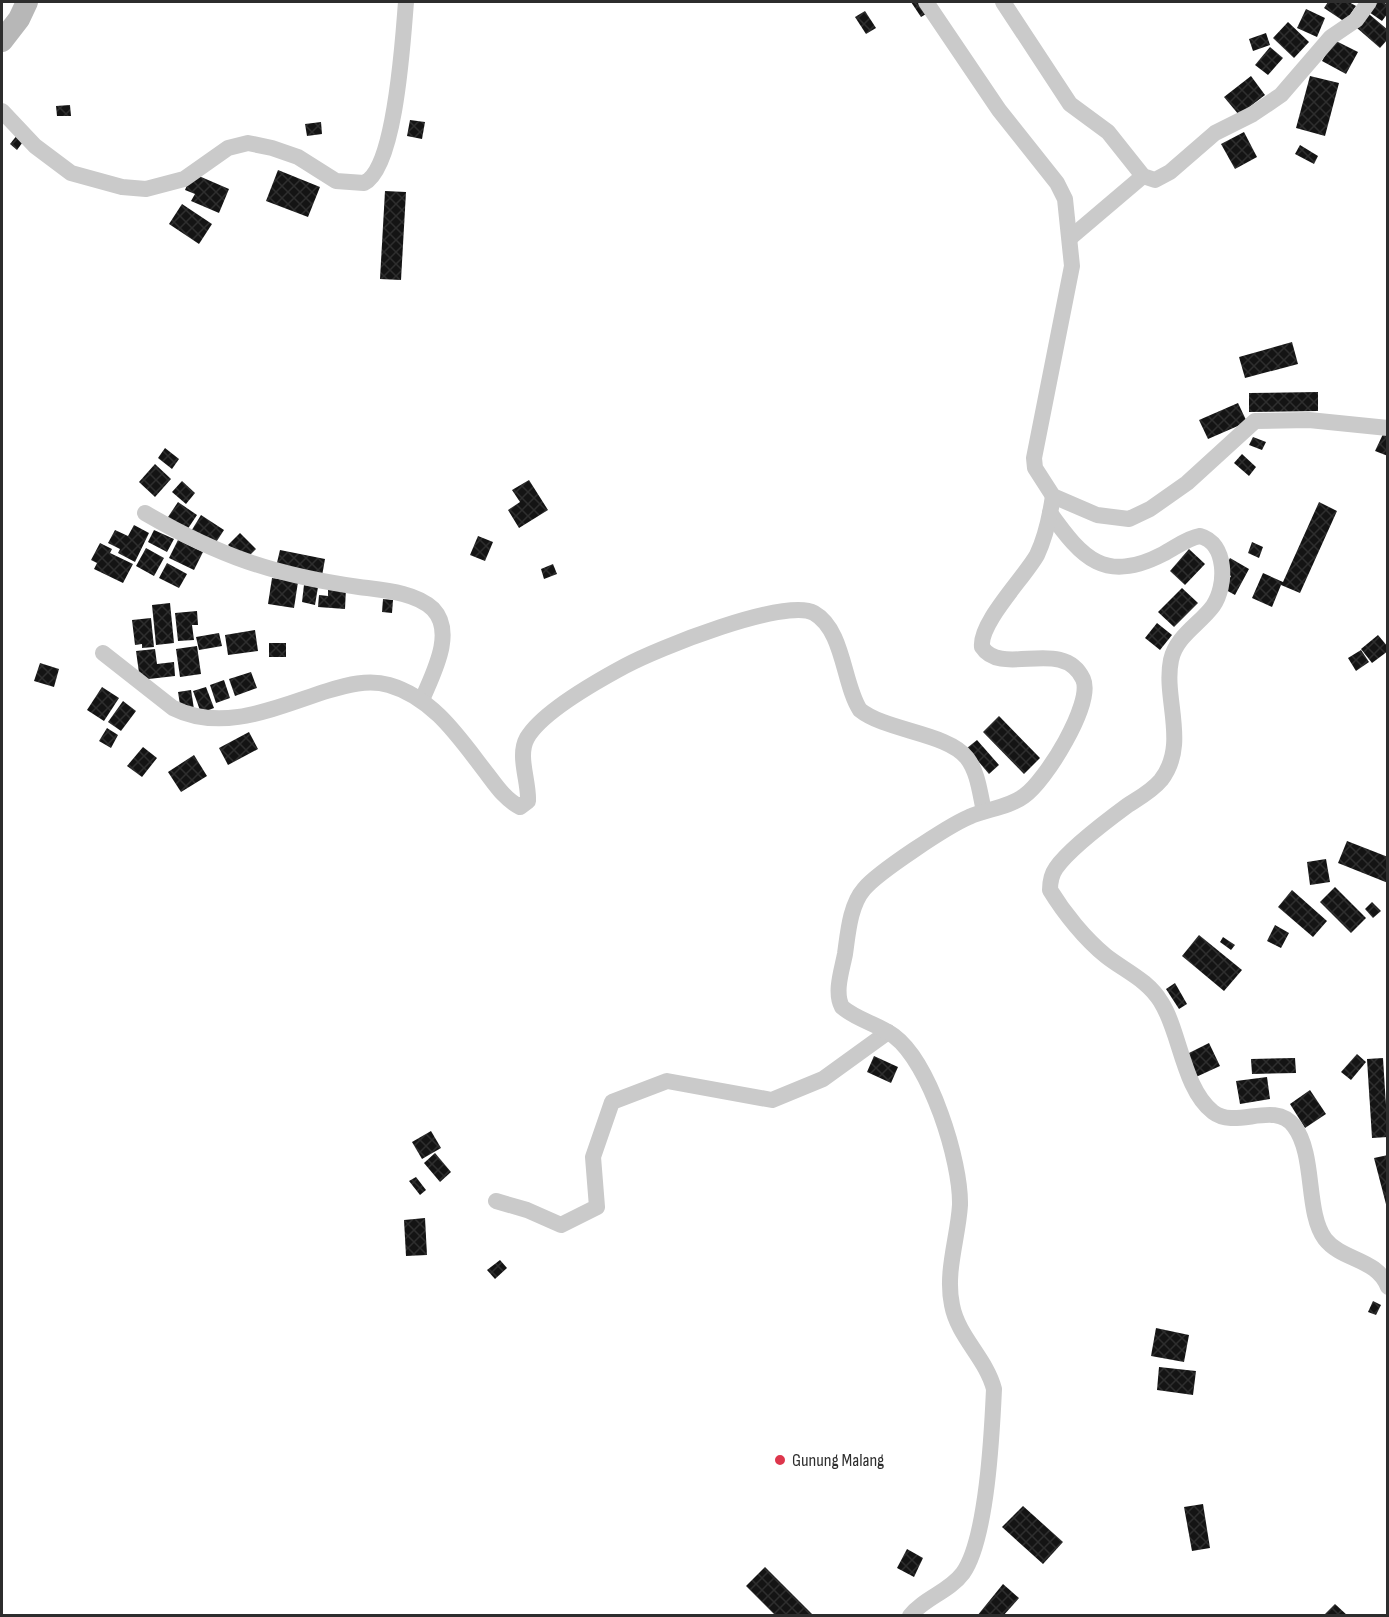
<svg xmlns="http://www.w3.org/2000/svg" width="1389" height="1617" font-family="'Sofia Sans Condensed',sans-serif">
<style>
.building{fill:url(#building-cross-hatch)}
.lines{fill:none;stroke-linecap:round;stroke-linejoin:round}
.street{stroke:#cacaca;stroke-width:16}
.secondary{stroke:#b7b7b7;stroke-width:22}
.poi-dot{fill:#dd364c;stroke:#fff;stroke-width:2}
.labels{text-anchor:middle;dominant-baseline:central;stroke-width:6;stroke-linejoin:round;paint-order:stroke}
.poi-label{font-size:18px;fill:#2d2d2d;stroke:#fff;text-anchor:start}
</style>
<defs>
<pattern id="building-cross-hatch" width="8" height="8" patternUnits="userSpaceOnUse" patternTransform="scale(1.5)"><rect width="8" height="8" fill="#141414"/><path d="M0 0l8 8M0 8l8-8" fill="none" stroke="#2e2e2e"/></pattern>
</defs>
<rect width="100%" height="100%" fill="#fff"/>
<g class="building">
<polygon points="911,2 924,2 931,11 921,17"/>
<polygon points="1328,2 1349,2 1356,6 1345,22 1324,8"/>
<polygon points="1372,2 1383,2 1388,5 1388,13 1382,21 1366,10"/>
<polygon points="1306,9 1325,18 1317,37 1297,28"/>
<polygon points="865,11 876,28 866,34 855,17"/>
<polygon points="1369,14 1388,30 1388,39 1380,48 1357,28"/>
<polygon points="1288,22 1309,42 1294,58 1273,38"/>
<polygon points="1266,33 1270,45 1253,51 1249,39"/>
<polygon points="1334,40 1358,52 1346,74 1322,61"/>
<polygon points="1270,47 1283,58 1268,75 1255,65"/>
<polygon points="1251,76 1265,95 1239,115 1224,97"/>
<polygon points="1310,76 1339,83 1325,136 1296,128"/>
<polygon points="70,105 71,116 57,116 56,106"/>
<polygon points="410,120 425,122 422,139 407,136"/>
<polygon points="321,122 322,134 307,136 305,124"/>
<polygon points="1244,132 1257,157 1235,169 1221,144"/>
<polygon points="18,134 25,139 17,150 10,144"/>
<polygon points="1300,145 1318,156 1314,164 1295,154"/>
<polygon points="278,170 320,187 308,217 266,201"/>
<polygon points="192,173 229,189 219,213 191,201 195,194 185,190"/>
<polygon points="385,191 406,192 401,280 380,279"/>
<polygon points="182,204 212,224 199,244 169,224"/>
<polygon points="1292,342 1298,364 1245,378 1239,357"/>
<polygon points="1318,392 1318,411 1249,412 1249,393"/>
<polygon points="1238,403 1247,422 1208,439 1199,420"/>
<polygon points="1384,432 1388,433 1388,456 1375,451"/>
<polygon points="1253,437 1266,442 1262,450 1249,445"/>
<polygon points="165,448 179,459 172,469 158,458"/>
<polygon points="1242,454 1256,467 1249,476 1234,463"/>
<polygon points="155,464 171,479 155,497 139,482"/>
<polygon points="529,480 548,510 519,528 508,510 520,502 512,490"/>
<polygon points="182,481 195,493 186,504 172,492"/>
<polygon points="178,502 197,515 185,533 166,520"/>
<polygon points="1319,502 1337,511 1300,593 1281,585 1272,607 1252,598 1263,573 1283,582"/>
<polygon points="201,515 224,530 213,547 190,533"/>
<polygon points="134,525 149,533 135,562 118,553 120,549 108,543 115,530 128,536"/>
<polygon points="154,530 174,539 167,552 148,542"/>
<polygon points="240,533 256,549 244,561 228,545"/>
<polygon points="478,536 493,542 485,561 470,555"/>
<polygon points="178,540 203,552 194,570 169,558"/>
<polygon points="1252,542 1263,547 1259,558 1248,553"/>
<polygon points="100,543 112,549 110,553 133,564 123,583 94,569 97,563 91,560"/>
<polygon points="146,548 164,558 154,576 136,566"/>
<polygon points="1189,549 1205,564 1185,585 1170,571"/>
<polygon points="280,550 325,559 322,576 276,567"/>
<polygon points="1230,558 1249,569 1235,595 1224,589 1231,576 1223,571"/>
<polygon points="167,563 187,574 179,588 159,578"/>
<polygon points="553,564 557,574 544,579 541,569"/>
<polygon points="272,578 298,582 294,608 268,604"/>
<polygon points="304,585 318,587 315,605 302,602"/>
<polygon points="328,587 346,588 345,609 318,607 319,595 328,596"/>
<polygon points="1182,588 1198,603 1174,627 1158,612"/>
<polygon points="383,599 393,600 392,613 382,612"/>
<polygon points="170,603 174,643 156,645 152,605"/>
<polygon points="197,611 198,625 192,625 194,640 178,641 175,613"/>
<polygon points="151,618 154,647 142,648 142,644 135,645 132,620"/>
<polygon points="1157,623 1172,635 1160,650 1145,638"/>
<polygon points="255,630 258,651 228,655 225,635"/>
<polygon points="219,633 222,646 199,650 196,637"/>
<polygon points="1378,635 1388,647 1388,651 1372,663 1361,649"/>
<rect x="269" y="643" width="17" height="14"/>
<polygon points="197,646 201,674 180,677 176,649"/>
<polygon points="155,649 157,664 174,662 175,676 140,680 136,651"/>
<polygon points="1361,650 1369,662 1356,671 1348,658"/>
<polygon points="40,663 59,669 54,687 34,681"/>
<polygon points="251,672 257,688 235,696 229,679"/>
<polygon points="224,680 230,698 216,703 210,685"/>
<polygon points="102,687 119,698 104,721 87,710"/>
<polygon points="206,687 214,708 201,713 193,691"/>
<polygon points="191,690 194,709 181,711 178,692"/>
<polygon points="123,701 136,711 121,731 108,722"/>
<polygon points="999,716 1040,758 1024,774 983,732"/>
<polygon points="107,728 118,735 111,748 99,741"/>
<polygon points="249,732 258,749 228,765 219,748"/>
<polygon points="977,740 999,765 989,774 967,748"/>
<polygon points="143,747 157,758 142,777 127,766"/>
<polygon points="194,755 207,776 181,792 168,772"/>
<polygon points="1347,841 1388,857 1388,883 1338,863"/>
<polygon points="1326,859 1330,882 1310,885 1307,862"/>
<polygon points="1335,887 1366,918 1351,933 1320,902"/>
<polygon points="1292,890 1327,921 1313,937 1278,907"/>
<polygon points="1372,902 1381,911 1373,918 1365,909"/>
<polygon points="1275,925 1289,933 1281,948 1267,941"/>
<polygon points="1199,935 1242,970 1224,991 1182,956"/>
<polygon points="1223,937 1235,945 1231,950 1220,942"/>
<polygon points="1175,983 1187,1004 1179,1009 1166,989"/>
<polygon points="1209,1043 1220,1066 1196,1077 1185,1055"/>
<polygon points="1357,1054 1366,1062 1351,1080 1341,1072"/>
<polygon points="874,1056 898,1067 891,1083 867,1072"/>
<polygon points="1295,1058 1296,1073 1252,1074 1251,1059"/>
<polygon points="1383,1058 1388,1137 1372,1138 1367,1059"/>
<polygon points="1267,1077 1270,1099 1240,1104 1236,1081"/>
<polygon points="1310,1090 1326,1114 1305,1128 1290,1104"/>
<polygon points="431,1131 441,1148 422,1159 412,1142"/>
<polygon points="435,1153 451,1172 440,1182 424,1163"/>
<polygon points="1388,1155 1388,1208 1387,1208 1374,1158"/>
<polygon points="416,1177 426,1190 420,1195 409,1181"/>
<polygon points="425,1218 427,1255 406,1256 404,1220"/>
<polygon points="500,1260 507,1268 495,1279 487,1270"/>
<polygon points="1373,1301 1381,1305 1376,1315 1368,1312"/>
<polygon points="1156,1328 1189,1335 1184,1362 1151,1356"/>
<polygon points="1159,1367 1196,1371 1193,1395 1157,1390"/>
<polygon points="1203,1504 1210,1548 1192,1551 1184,1507"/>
<polygon points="1023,1506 1063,1542 1043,1564 1002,1527"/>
<polygon points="907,1549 923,1558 914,1577 897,1568"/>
<polygon points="765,1567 814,1616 776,1616 746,1586"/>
<polygon points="1003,1584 1019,1598 1003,1616 977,1616"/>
<polygon points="1335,1604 1348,1616 1323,1616"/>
</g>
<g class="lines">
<g class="street">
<polyline points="926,2 999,110 1057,183 1065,199 1072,266 1034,458 1035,468 1053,496 1097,515 1129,519 1150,509 1187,483 1255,421 1309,420 1388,428"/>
<polyline points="1003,2 1070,104 1108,132 1143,176 1155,180 1170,172 1215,133 1253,114 1281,95 1331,37 1356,20 1369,2"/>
<path d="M 2,111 L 35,146 L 71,173 L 122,187 L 146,189 L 184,179 L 228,148 L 248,143 L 272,148 L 298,157 L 336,181 L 364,183 C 396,168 403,37 406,2"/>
<polyline points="1070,238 1143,176"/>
<path d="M 145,513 C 219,556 274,575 359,587 C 382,590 416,592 433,609 C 456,633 432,675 422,700"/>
<path d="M 1050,513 C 1082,558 1105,584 1163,554 C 1175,548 1187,538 1200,536 C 1227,543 1227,586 1213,606 C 1200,624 1176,636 1171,660 C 1163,699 1189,744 1161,780 C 1152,791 1139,798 1128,805 C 1109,819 1069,849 1056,868 C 1051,875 1050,882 1050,890 C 1064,913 1085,939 1106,956 C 1125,971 1148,980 1161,1002 C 1180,1031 1183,1089 1213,1112 C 1236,1130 1274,1100 1294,1126 C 1316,1155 1305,1212 1325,1239 C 1342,1261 1377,1258 1388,1287"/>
<path d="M 103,653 L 173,708 C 223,733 277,707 327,691 C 347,685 368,679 389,685 C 434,698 460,739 488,775 C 497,787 506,800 520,807 L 528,801 C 529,781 517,756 527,738 C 542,712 599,680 625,666 C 656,649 786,597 814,613 C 844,630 843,684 860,710 C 886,731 948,733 967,758 C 978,772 980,794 984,811"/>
<polyline points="496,1201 527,1210 561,1225 597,1207 593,1157 612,1102 667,1081 772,1100 823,1079 888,1032"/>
<path d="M 910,1616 C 924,1598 949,1592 963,1573 C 987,1539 992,1433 994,1389 C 986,1358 958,1337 952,1305 C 945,1272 958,1238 960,1205 C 961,1161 930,1063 894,1036 C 878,1024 857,1020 842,1007 C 834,992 842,970 845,954 C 848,933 850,905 864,889 C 878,872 948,826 969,817 C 986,809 1008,808 1024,796 C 1045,782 1094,703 1083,679 C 1063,636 1002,678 982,647 C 979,623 1024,578 1037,555 C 1046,536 1050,516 1053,496"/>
</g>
<polyline class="secondary" points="2,41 19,19 27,2"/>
</g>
<circle class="poi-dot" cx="780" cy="1460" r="6"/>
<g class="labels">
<g class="poi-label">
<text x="792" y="1460">Gunung Malang</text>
</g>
</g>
<rect width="1389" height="1617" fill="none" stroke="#2d2d2d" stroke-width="6"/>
</svg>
